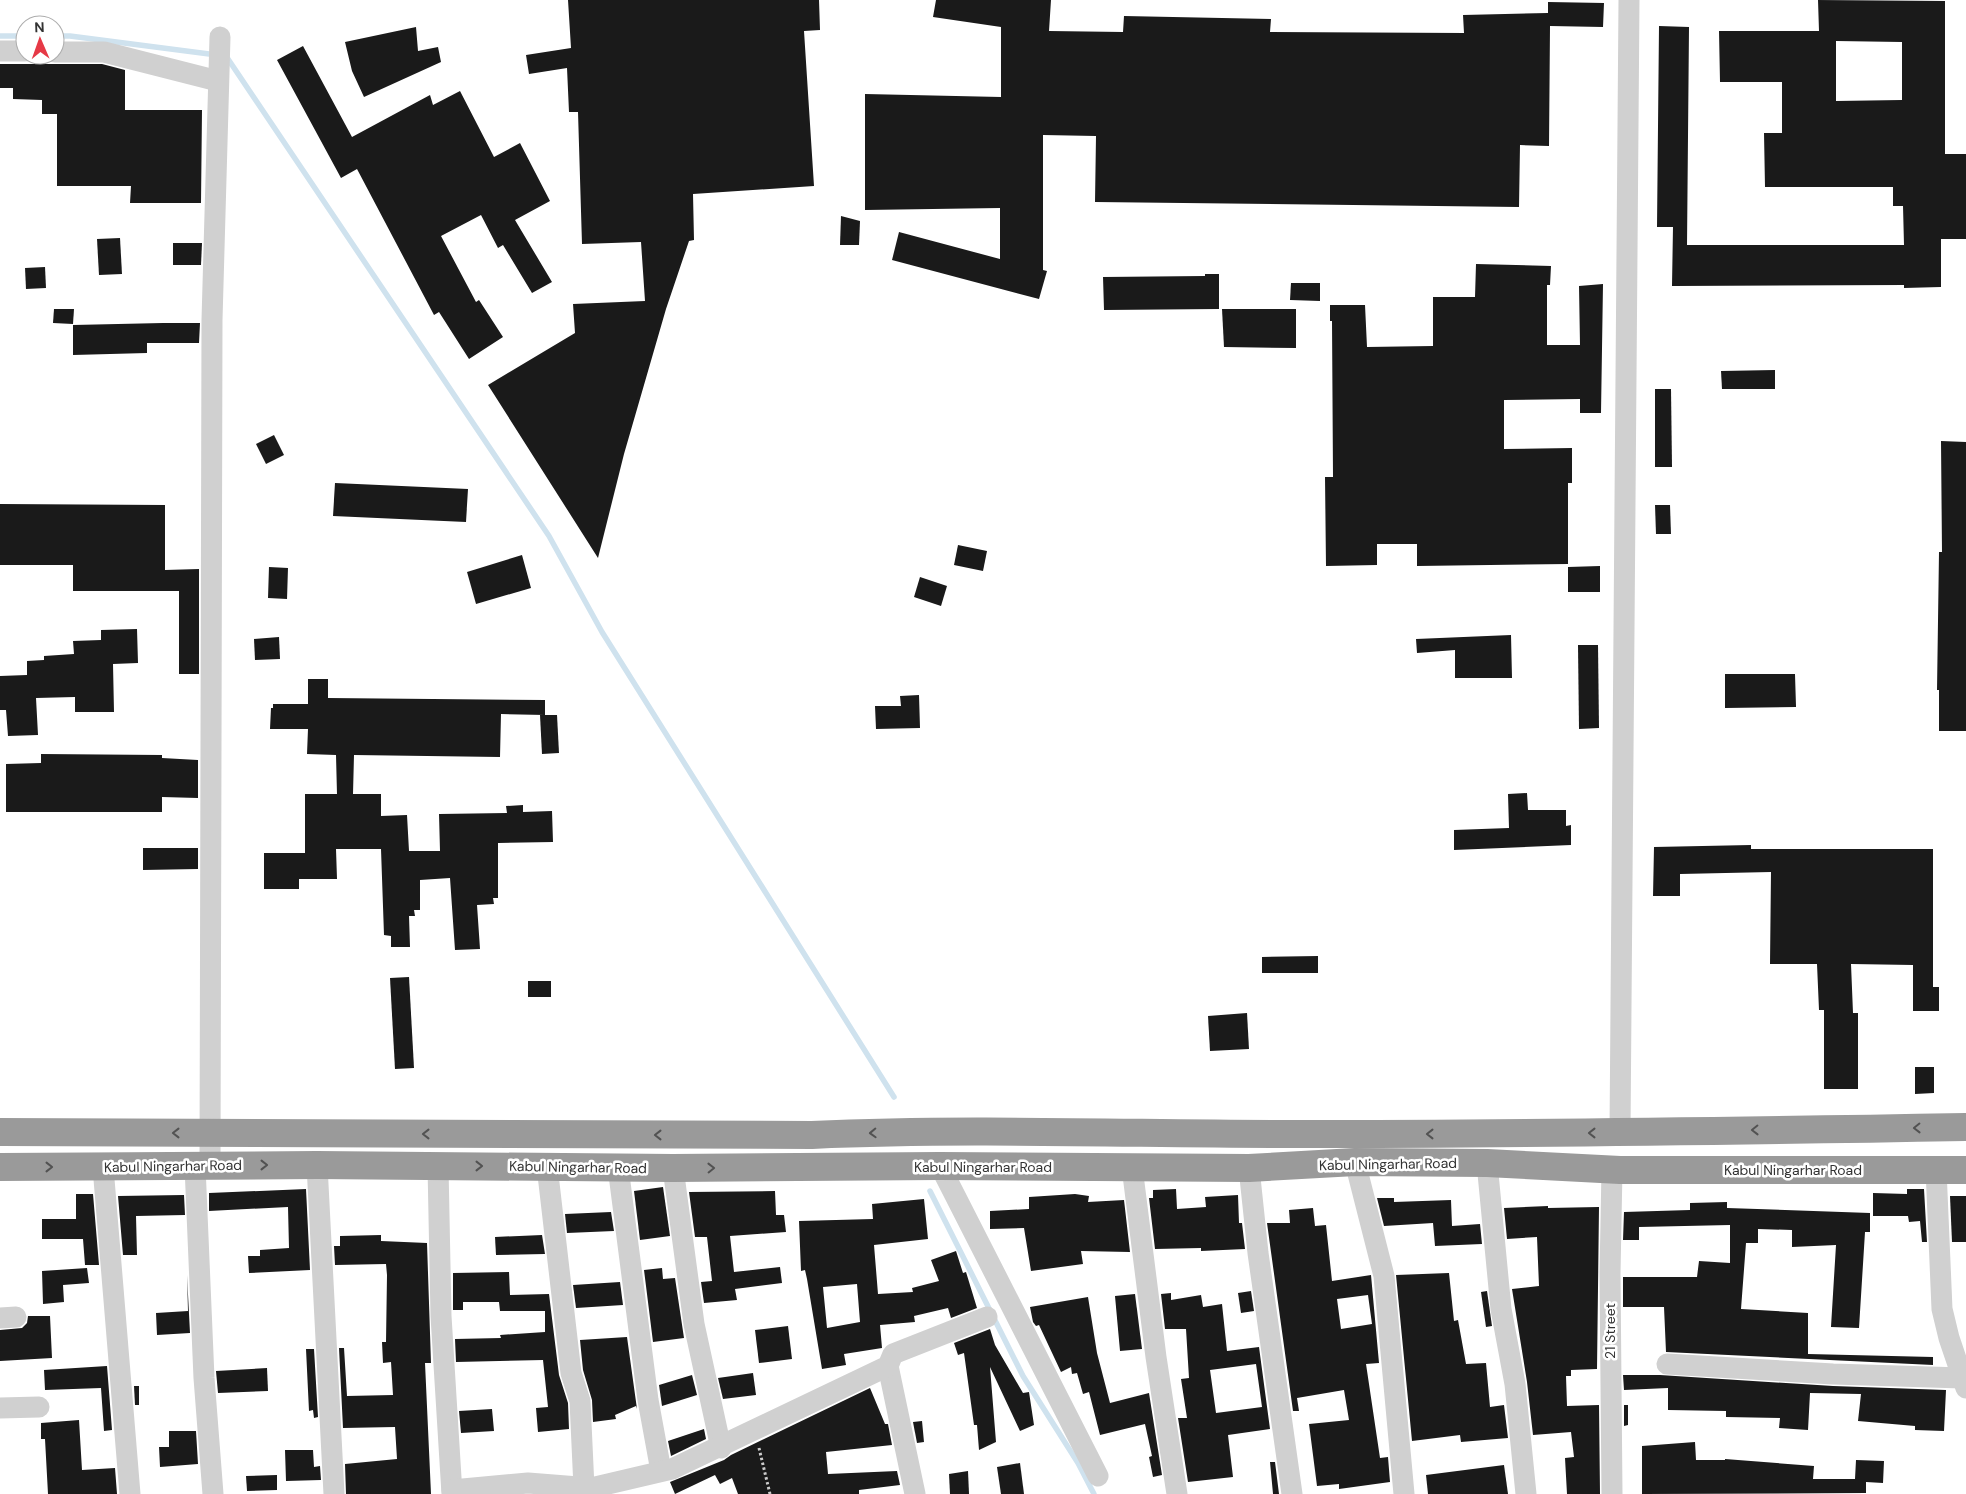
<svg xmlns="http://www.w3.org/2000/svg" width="1966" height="1494" font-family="'DM Sans',sans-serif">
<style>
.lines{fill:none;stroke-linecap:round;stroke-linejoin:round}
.stream{stroke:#cfe2ee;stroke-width:5.5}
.building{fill:#1a1a1a;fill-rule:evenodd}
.path{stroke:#cdcdcd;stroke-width:3;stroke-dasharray:2.5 2.5;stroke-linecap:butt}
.street{stroke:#d0d0d0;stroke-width:21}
.highway{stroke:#9a9a9a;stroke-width:28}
.oneway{stroke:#525252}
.labels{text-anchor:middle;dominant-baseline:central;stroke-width:5;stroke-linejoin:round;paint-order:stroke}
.street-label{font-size:14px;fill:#333;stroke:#fff}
</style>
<rect width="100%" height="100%" fill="#fff"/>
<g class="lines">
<g class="stream">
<polyline points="0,36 25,36"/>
<polyline points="55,36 70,36 217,55"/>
<polyline points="226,56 549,536 602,632 894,1097"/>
<polyline points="930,1191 1023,1376 1078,1463 1094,1494"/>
</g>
</g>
<g class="building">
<polygon points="568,0 819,0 820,30 804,31 814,186 693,194 694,240 689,241 666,309 624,454 598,558 488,385 575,333 573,304 645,301 641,242 582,244 578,112 569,112 567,68 529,74 526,55 571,48"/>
<polygon points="936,0 1051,0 1049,31 1123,32 1124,16 1271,19 1270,32 1464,33 1463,15 1548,13 1548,2 1604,3 1603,27 1550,26 1549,146 1520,145 1519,207 1095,202 1096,136 1043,135 1043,270 1047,271 1039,299 892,260 899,232 1000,259 1000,208 865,210 865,94 1001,97 1001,27 933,17"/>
<path d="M 1818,0 L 1945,1 L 1945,154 L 1966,154 L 1966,239 L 1941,239 L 1941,287 L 1904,288 L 1904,285 L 1672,286 L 1673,227 L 1657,227 L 1659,26 L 1689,27 L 1687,245 L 1904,245 L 1903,206 L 1893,206 L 1893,187 L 1765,187 L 1764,133 L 1782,133 L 1782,82 L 1720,82 L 1719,31 L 1819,31 ZM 1836,41 L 1902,42 L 1902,100 L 1836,101 Z"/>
<polygon points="416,27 418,51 438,47 441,62 364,97 352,71 345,42"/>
<polygon points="303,46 352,137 430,95 433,105 460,91 494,157 520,143 550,201 515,220 552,282 532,293 503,245 498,248 481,215 441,236 476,302 479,300 503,337 469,359 439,312 434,315 357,169 341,178 277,60"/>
<polygon points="0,64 102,64 125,70 125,110 202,110 201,203 130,203 131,186 57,186 57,114 42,114 42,100 13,99 13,88 0,88"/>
<polygon points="841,216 860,221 859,245 840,245"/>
<polygon points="120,238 122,274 99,275 97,239"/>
<polygon points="173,243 202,243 201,265 173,265"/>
<polygon points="1476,264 1551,266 1550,285 1547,285 1547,345 1580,345 1579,286 1603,284 1601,413 1580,413 1580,399 1504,400 1504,449 1572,448 1572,483 1568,483 1568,564 1417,566 1417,544 1377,544 1377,565 1326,566 1325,477 1333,477 1332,321 1330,321 1330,305 1365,305 1367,347 1433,346 1433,297 1475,297"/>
<polygon points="45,267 46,288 26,289 25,268"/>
<polygon points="1205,274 1219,274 1219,309 1104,310 1103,277 1205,276"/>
<polygon points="1291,283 1320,283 1320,301 1290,300"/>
<polygon points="54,309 74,309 73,324 53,323"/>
<polygon points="1222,309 1296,309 1296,348 1224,347"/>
<polygon points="163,323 200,323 199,343 147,343 147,353 73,355 73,325"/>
<polygon points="1775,370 1775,389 1722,389 1721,371"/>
<polygon points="1655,389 1671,389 1672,467 1655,467"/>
<polygon points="274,435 284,455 266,464 256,444"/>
<polygon points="1941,441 1966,442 1966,731 1939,731 1939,690 1937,690 1939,552 1942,552"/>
<polygon points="335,483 468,489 466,522 333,516"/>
<polygon points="0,504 165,505 165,570 199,569 199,674 179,674 179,591 73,591 73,565 0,565"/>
<polygon points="1655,505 1670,505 1671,534 1656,534"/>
<polygon points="958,545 987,551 983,571 954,565"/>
<polygon points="522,555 531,588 476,604 467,572"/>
<polygon points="1600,566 1600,592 1568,592 1568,567"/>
<polygon points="269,567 288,568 287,599 268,598"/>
<polygon points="920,577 947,586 941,606 914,597"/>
<polygon points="137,629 138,663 113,664 114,712 75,712 75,697 36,698 38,735 8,736 6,710 0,710 0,676 27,675 27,661 44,660 44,656 74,654 73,641 101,640 101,630"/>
<polygon points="1511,635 1512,678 1455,678 1455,650 1417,653 1416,639"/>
<polygon points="279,637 280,659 255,660 254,639"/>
<polygon points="1578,645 1598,645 1599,728 1579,729"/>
<polygon points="1725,674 1795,674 1796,707 1725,708"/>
<polygon points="308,679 328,679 328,698 545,700 545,715 501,714 500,757 354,755 353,794 381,794 381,816 407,815 409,851 440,851 439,814 507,813 506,806 523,805 523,812 552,811 553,842 498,843 498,898 493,898 494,904 477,905 480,949 455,950 450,878 420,880 420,910 414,910 415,916 409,916 410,947 391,947 391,936 384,935 381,849 336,849 337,879 299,879 299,889 264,889 264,853 305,853 305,794 337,794 336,755 307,754 308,729 270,729 271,708 273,708 273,704 308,704"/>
<polygon points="919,695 920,728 876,729 875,706 901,706 900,696"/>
<polygon points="540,715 557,715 559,753 542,754"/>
<polygon points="41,754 162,755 162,758 198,760 198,798 162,797 162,812 6,812 6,764 41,763"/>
<polygon points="1527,793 1528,810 1566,810 1566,826 1571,825 1571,845 1454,850 1454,830 1509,828 1508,794"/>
<polygon points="1751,845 1751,849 1933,849 1933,987 1939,987 1939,1011 1913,1011 1913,965 1851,964 1853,1013 1858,1013 1858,1089 1824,1089 1824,1010 1819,1010 1817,964 1770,964 1771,872 1680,874 1680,896 1653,896 1654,847"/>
<polygon points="143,848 198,848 198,869 143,870"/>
<polygon points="1318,956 1318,973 1262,973 1262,957"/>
<polygon points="409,977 414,1068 395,1069 390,978"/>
<rect x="528" y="981" width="23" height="16"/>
<polygon points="1247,1013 1249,1049 1210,1051 1208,1016"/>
<polygon points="1915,1067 1934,1067 1934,1093 1915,1094"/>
<polygon points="663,1187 670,1236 640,1240 634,1191"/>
<polygon points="306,1189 310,1270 249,1273 248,1256 260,1256 260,1250 289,1248 288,1207 209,1211 209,1193"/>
<polygon points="1176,1189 1177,1209 1206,1207 1205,1197 1238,1195 1239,1223 1242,1223 1245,1249 1201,1251 1201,1248 1155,1249 1149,1198 1153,1198 1153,1190"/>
<polygon points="1907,1189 1924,1189 1927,1242 1922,1242 1920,1221 1909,1222 1908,1216 1873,1216 1873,1193 1907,1194"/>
<polygon points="775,1191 776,1215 784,1215 786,1232 730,1236 734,1272 780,1267 782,1283 735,1289 737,1300 704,1303 701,1282 712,1281 707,1237 695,1237 689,1192"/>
<polygon points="76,1194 93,1194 99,1265 85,1265 83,1239 42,1239 42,1219 76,1219"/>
<polygon points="1075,1194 1089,1196 1088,1202 1124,1200 1130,1252 1081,1251 1083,1264 1031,1271 1024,1228 990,1229 990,1211 1029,1209 1029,1197"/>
<polygon points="184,1195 185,1215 136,1216 137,1255 123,1255 118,1196"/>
<polygon points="1950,1196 1966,1196 1966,1242 1952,1242"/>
<polygon points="1377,1198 1394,1198 1394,1202 1451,1200 1452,1226 1480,1224 1482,1244 1435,1246 1433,1223 1384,1226"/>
<path d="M 924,1199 L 928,1239 L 874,1245 L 878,1294 L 913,1292 L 912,1288 L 939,1281 L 931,1260 L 956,1251 L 963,1273 L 966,1272 L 977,1308 L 951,1318 L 948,1308 L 914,1316 L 915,1322 L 880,1325 L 882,1348 L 844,1354 L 846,1365 L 822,1369 L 807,1279 L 805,1270 L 801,1271 L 799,1221 L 873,1219 L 872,1204 ZM 857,1284 L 860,1322 L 827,1328 L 823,1287 Z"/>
<polygon points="1727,1202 1727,1208 1870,1213 1870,1232 1865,1232 1859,1328 1831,1327 1836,1245 1792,1247 1792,1230 1758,1229 1758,1243 1746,1243 1741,1309 1808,1313 1808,1354 1933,1357 1933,1365 1666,1352 1664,1307 1623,1307 1623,1277 1697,1277 1699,1261 1730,1263 1730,1225 1639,1227 1639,1240 1623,1240 1624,1212 1690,1210 1690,1203"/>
<polygon points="1548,1206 1548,1208 1599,1207 1597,1369 1571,1370 1571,1376 1566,1376 1567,1406 1599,1405 1600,1494 1567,1494 1565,1458 1574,1457 1571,1432 1533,1435 1527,1382 1512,1289 1539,1286 1537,1237 1507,1239 1504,1208"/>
<path d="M 1313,1208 L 1315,1226 L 1326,1225 L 1332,1281 L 1371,1275 L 1379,1363 L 1366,1364 L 1380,1458 L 1388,1457 L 1390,1482 L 1339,1489 L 1339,1484 L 1317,1486 L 1309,1424 L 1349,1420 L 1344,1390 L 1297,1398 L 1299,1411 L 1293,1411 L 1267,1223 L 1290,1223 L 1289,1210 ZM 1368,1295 L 1372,1324 L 1341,1329 L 1337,1299 Z"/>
<polygon points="611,1212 614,1231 567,1233 565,1214"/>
<polygon points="381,1235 381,1241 427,1243 431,1363 425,1363 431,1494 346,1494 345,1464 397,1459 395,1427 343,1428 339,1348 344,1348 347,1396 393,1395 391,1362 383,1363 382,1342 386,1342 387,1275 386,1264 335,1265 334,1246 340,1246 340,1236"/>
<polygon points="542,1235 545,1254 496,1255 495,1237"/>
<polygon points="87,1268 89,1283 63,1285 64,1302 43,1304 42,1271"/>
<polygon points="662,1268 663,1279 675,1278 684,1338 653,1342 644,1270"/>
<polygon points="509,1272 510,1295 549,1294 559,1375 568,1403 569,1429 538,1432 536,1408 548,1407 543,1360 456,1362 455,1339 501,1338 500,1335 545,1332 545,1311 500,1311 499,1302 463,1302 463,1310 453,1310 453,1273"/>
<polygon points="1449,1273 1454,1321 1458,1320 1466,1364 1486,1363 1490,1407 1504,1405 1508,1438 1461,1442 1460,1435 1412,1441 1396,1275"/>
<polygon points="187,1275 190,1333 157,1335 156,1313 188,1311"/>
<polygon points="620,1282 623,1305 576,1308 573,1285"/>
<polygon points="1251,1291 1254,1311 1241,1313 1238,1293"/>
<polygon points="1487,1291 1492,1326 1486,1327 1481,1292"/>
<path d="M 1171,1293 L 1171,1300 L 1201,1295 L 1203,1307 L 1222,1304 L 1227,1351 L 1259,1347 L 1270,1429 L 1228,1435 L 1233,1477 L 1188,1482 L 1178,1418 L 1187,1418 L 1181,1379 L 1189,1378 L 1186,1329 L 1165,1329 L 1161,1294 ZM 1256,1364 L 1262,1407 L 1216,1413 L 1210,1370 Z"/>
<polygon points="1135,1294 1142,1349 1120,1351 1115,1296"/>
<polygon points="1088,1297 1097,1353 1110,1403 1149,1393 1162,1475 1153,1477 1149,1457 1152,1456 1145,1424 1100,1435 1089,1392 1083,1394 1077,1373 1072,1374 1071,1367 1061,1372 1039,1325 1036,1326 1033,1322 1030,1307"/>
<polygon points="28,1316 50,1316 52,1358 0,1361 0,1330 22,1328 27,1323"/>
<polygon points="788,1326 792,1359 759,1363 755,1330"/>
<polygon points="990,1329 995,1345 1023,1393 1029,1392 1034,1425 1020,1431 990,1367 996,1442 979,1450 977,1425 974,1425 964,1353 958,1355 954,1343"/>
<polygon points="627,1337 637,1409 636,1406 615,1415 616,1419 593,1422 592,1400 583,1370 580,1340"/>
<polygon points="306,1349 314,1349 318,1417 314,1418 313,1410 309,1411"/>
<polygon points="107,1366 112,1430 104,1431 101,1388 45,1390 44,1370"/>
<polygon points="267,1368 268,1391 218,1393 216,1371"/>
<polygon points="753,1373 756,1395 723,1399 718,1378"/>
<polygon points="692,1375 697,1395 662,1406 659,1385"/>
<polygon points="1623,1375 1660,1375 1833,1386 1946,1390 1944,1431 1915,1430 1915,1426 1858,1421 1861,1394 1810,1393 1808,1430 1779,1428 1780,1418 1726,1417 1726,1411 1668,1410 1668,1388 1624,1390"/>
<polygon points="134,1386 139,1386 139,1405 135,1405"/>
<polygon points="870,1388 885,1424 888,1424 892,1445 826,1452 828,1474 897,1471 900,1485 859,1490 859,1494 738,1494 732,1478 720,1484 715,1475 675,1494 670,1482 724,1460 731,1455"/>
<polygon points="1624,1405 1628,1405 1628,1425 1624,1426"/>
<polygon points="492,1409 494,1431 461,1433 459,1411"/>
<polygon points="79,1420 82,1470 115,1468 117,1494 48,1494 45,1439 41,1439 41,1423"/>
<polygon points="922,1421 924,1442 917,1443 913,1422"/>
<polygon points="704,1429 706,1439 671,1456 668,1441"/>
<polygon points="169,1431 196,1431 198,1464 160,1467 159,1447 169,1447"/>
<polygon points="1695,1442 1696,1460 1725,1460 1725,1459 1814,1466 1813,1479 1855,1479 1856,1460 1884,1461 1883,1483 1866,1482 1866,1493 1642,1494 1642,1446"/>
<polygon points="285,1450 313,1450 314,1467 320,1466 321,1480 286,1481"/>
<polygon points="1270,1462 1275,1462 1279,1494 1273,1494"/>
<polygon points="1020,1463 1024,1494 1001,1494 997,1467"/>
<polygon points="1504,1465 1508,1494 1428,1494 1426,1475"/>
<polygon points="968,1471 969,1494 950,1494 949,1474"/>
<polygon points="277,1475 277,1490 247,1491 246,1476"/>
</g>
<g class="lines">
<polyline class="path" points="759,1448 770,1494"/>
<g class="street">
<polyline points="0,51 25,51"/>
<polyline points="55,52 104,52 218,81"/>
<polyline points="1620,1133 1629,0"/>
<polyline points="1355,1162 1384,1276 1404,1494"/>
<polyline points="1487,1163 1501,1309 1515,1384 1526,1494"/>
<polyline points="210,1165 212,320 220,37"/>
<polyline points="317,1165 334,1494"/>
<polyline points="195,1166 204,1378 213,1494"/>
<polyline points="438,1166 441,1316 452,1494"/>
<polyline points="547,1166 571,1373 580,1401 584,1488"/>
<polyline points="940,1166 1098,1476"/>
<polyline points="103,1167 130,1494"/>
<polyline points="618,1167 648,1400 661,1471"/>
<polyline points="1132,1167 1156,1357 1177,1494"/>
<polyline points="673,1168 694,1324 721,1448"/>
<polyline points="1249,1168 1258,1253 1292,1494"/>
<polyline points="1936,1169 1942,1309 1949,1338 1966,1388"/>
<polyline points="0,1318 16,1317"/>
<polyline points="1667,1364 1833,1374 1962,1378"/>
<polyline points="888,1366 915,1494"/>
<polyline points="0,1408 39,1407"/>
<polyline points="452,1490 528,1483 591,1488 672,1469 888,1366 893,1354 987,1317"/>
<polyline points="1612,1494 1610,1274 1612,1169"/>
</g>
<g class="highway">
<path d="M 0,1132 L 812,1135 C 973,1128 1133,1134 1293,1134 C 1518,1134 1742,1131 1966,1127"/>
<polyline points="0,1167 317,1165 673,1168 940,1166 1249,1168 1355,1162 1487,1163 1620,1170 1966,1170"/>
</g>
</g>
<defs><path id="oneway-chevron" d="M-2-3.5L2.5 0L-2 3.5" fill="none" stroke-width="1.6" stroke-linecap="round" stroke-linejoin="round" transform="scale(1.25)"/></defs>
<g class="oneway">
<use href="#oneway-chevron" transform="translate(1917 1128) rotate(179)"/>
<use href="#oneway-chevron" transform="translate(1755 1130) rotate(179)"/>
<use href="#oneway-chevron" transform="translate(176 1133) rotate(-180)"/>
<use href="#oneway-chevron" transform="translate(873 1133) rotate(178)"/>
<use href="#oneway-chevron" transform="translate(1592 1133) rotate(180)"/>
<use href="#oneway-chevron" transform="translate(426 1134) rotate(-180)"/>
<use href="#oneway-chevron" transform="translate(1430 1134) rotate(180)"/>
<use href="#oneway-chevron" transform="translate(658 1135) rotate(-180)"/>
<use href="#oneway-chevron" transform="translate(264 1165)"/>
<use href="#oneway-chevron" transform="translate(479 1166)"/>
<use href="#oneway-chevron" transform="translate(49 1167)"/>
<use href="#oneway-chevron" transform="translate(711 1168) rotate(-1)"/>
</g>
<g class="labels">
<g class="street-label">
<text transform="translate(1388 1164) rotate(-1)">Kabul Ningarhar Road</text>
<text transform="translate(173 1166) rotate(-1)">Kabul Ningarhar Road</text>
<text transform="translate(578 1167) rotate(1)">Kabul Ningarhar Road</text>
<text x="983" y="1167">Kabul Ningarhar Road</text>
<text x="1793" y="1170">Kabul Ningarhar Road</text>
<text transform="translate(1610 1331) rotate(-90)">21 Street</text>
</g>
</g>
<g transform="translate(40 40) rotate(358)"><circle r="24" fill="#ffffff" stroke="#adadad"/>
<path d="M0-4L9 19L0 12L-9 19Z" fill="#e63946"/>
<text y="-8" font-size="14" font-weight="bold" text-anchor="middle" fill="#333333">N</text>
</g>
</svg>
